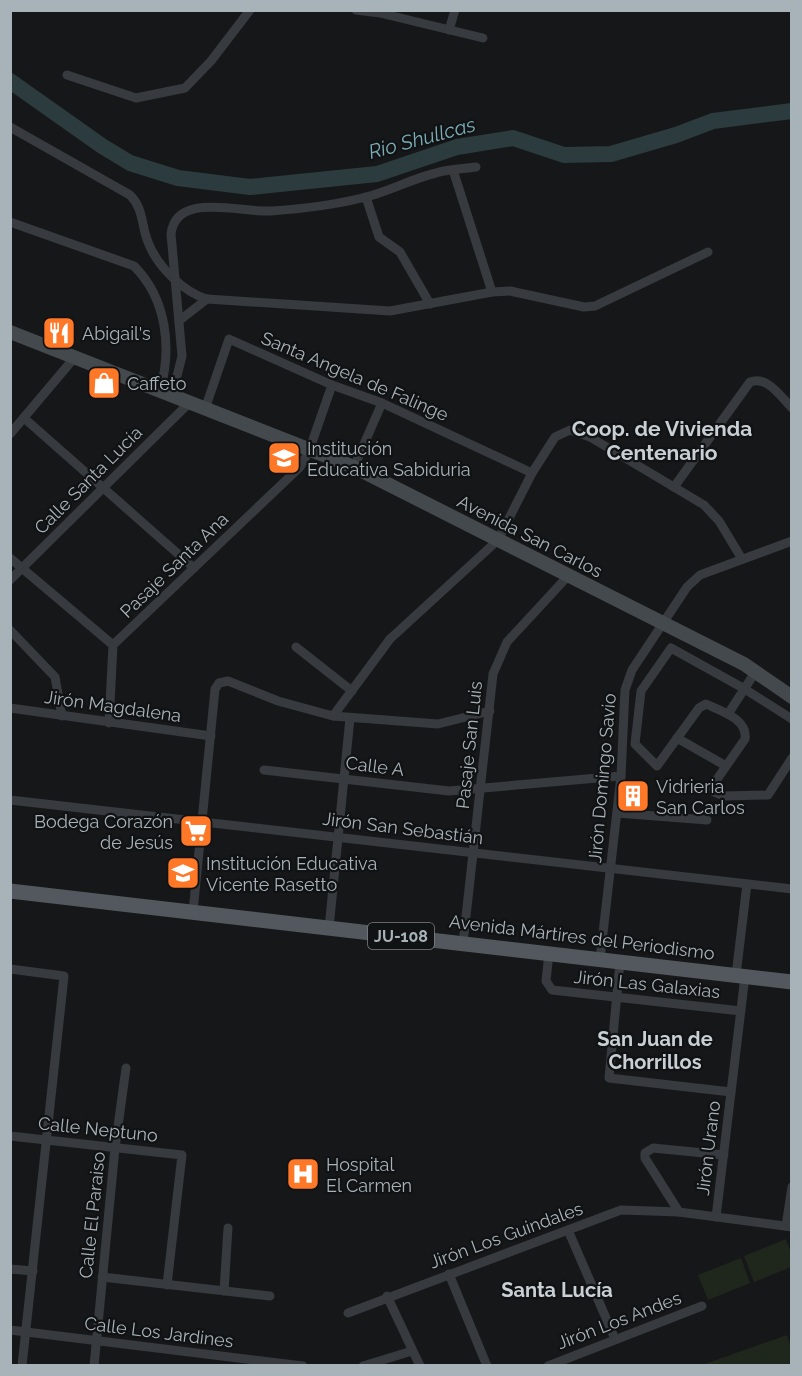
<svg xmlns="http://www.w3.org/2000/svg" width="802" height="1376" font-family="Raleway,sans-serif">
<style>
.green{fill:#1f271d}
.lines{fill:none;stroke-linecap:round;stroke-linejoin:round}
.river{stroke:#2b3b3e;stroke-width:16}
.minor{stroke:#373a3e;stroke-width:9}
.secondary{stroke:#44494e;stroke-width:14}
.primary{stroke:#52585d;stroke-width:15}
.labels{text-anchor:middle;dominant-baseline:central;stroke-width:4.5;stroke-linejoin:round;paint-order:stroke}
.shield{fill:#111213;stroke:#7a8287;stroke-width:1.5}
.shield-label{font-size:16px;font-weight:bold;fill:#a7b2b9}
.poi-label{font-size:18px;fill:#a7b2b9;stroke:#111213;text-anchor:start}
.street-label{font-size:18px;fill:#a7b2b9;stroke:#111213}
.water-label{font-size:20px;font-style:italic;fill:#7aadb8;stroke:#111213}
.neighbourhood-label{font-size:20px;font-weight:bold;fill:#c8cfd5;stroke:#111213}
.quarter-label{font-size:21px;font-weight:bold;fill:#c8cfd5;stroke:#111213}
</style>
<rect width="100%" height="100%" fill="#161718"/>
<g class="green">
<polygon points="786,1239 791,1253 791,1267 754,1282 744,1256"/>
<polygon points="741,1258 750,1283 708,1300 698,1275"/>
<polygon points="787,1335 791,1347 791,1365 702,1365"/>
</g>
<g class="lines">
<polyline class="river" points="10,81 102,146 130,163 178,178 250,187 377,174 457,147 513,138 564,155 611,154 676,135 713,121 792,111"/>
<g class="minor">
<polyline points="356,10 380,13 483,38"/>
<polyline points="449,30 455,10"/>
<polyline points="67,75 136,98 185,88 211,61 250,10"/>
<path d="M 10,127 L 130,195 C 144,209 141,225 148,242 C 157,266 183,292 207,299"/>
<polyline points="453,170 492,292"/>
<polyline points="366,197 379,237 400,252 430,304"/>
<path d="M 10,222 L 134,266 C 167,299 172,348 160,391"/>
<polyline points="180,320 207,299 390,311 492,292 510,291 584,307 595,306 708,252"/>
<path d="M 172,396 L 182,356 L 171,234 C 176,191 241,213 271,211 C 300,209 333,205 362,198 C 387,193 410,179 436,173 C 449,169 463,169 476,167"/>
<polyline points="205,409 229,339 332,385 382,403 532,473"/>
<polyline points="24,418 194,568"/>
<polyline points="10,434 75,357"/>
<polyline points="354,467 382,403"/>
<path d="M 674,487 L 750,382 C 767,375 781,397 792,408"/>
<polyline points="10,558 113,645"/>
<polyline points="10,580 189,403"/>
<polyline points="10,630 55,677 62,716"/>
<polyline points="296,647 352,691"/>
<polyline points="10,708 211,736"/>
<polyline points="728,714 756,671"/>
<polyline points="333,716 390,639 498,540 532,473 555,437 570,430 590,437 704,505 719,521 742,559"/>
<path d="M 792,719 L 743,688 L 671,648 L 641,691 L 635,744 L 657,766 L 699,708 L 706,704 C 721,711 748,719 745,739 L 713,785 L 714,792 L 724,796 L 768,795 L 792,758"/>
<polyline points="109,723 113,645 300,467 309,451 332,385"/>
<polyline points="677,738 726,766"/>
<polyline points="264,770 449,791 621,776"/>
<polyline points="10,800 792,889"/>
<polyline points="617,813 707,820"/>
<polyline points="193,912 215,689 219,683 228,681 278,701 333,716 438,724 490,711"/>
<polyline points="329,928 350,718"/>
<polyline points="463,943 493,674 507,642 568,576"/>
<polyline points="549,953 546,981 552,990 741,1011"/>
<polyline points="600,959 621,776 625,690 632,670 687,587 700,575 792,541"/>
<polyline points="620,962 609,1078 731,1092"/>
<polyline points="10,969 64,976 22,1366"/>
<polyline points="736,975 747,884"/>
<polyline points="10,1136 182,1155 167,1285"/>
<polyline points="679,1212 645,1158 645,1153 653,1148 724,1155"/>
<polyline points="716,1217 745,976"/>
<polyline points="786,1226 792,1187"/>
<polyline points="568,1230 615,1339"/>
<polyline points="10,1269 33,1271"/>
<polyline points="449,1274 487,1366"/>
<polyline points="102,1277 270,1296"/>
<polyline points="224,1291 228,1228"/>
<polyline points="387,1296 420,1366"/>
<polyline points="348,1313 621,1210 679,1212 792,1227"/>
<polyline points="10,1330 303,1366"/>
<polyline points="94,1366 115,1148 126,1068"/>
<polyline points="363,1366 412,1351"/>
<polyline points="548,1366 702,1306"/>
</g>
<polyline class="secondary" points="10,332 354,467 744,664 792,697"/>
<polyline class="primary" points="10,891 792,982"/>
</g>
<defs>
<symbol id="restaurant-square" viewBox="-11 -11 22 22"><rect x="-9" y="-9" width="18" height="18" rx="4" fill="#ff7827" stroke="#111213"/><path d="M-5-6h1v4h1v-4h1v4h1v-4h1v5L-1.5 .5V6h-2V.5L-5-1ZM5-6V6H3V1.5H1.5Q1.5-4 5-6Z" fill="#fff"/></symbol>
<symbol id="shop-square" viewBox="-11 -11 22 22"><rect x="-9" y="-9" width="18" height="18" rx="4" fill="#ff7827" stroke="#111213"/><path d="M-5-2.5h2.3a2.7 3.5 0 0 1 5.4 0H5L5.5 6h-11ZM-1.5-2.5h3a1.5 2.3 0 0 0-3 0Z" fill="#fff"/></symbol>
<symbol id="school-square" viewBox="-11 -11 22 22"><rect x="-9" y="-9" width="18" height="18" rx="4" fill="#ff7827" stroke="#111213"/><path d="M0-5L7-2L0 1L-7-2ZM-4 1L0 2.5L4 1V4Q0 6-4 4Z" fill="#fff"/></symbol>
<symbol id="building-square" viewBox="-11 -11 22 22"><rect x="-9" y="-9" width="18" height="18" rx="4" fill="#ff7827" stroke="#111213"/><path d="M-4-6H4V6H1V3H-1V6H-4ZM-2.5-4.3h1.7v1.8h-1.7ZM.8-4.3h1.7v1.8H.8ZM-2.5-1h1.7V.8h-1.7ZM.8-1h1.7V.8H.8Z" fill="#fff"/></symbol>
<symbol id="supermarket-square" viewBox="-11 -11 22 22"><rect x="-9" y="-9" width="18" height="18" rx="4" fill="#ff7827" stroke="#111213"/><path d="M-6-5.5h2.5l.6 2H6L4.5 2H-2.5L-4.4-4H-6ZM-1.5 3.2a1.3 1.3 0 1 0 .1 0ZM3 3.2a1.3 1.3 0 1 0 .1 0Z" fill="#fff"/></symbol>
<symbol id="hospital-square" viewBox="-11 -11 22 22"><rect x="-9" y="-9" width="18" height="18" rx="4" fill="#ff7827" stroke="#111213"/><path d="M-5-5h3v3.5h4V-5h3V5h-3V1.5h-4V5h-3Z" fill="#fff"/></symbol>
</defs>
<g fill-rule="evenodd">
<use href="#restaurant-square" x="40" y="314" width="38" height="38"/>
<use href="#shop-square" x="85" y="364" width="38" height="38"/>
<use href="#school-square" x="265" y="439" width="38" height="38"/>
<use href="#building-square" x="614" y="777" width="38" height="38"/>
<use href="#supermarket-square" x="177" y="812" width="38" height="38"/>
<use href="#school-square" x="164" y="854" width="38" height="38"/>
<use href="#hospital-square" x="284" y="1155" width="38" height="38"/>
</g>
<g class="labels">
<rect class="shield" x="368" y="923" width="66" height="26" rx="4.5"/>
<g class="shield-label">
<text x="401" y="936">JU-108</text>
</g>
<g class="poi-label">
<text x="82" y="333">Abigail's</text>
<text x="127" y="383">Caffeto</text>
<text x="307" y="448">Institución<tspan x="307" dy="21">Educativa Sabiduria</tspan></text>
<text x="656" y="786">Vidrieria<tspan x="656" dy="21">San Carlos</tspan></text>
<text x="173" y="821" text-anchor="end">Bodega Corazón<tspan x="173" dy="21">de Jesús</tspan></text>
<text x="206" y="863">Institución Educativa<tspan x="206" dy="21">Vicente Rasetto</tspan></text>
<text x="326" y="1164">Hospital<tspan x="326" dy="21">El Carmen</tspan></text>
</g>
<g class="street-label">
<text transform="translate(355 376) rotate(23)">Santa Angela de Falinge</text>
<text transform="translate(88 480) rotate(-45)">Calle Santa Lucía</text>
<text transform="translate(530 536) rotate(27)">Avenida San Carlos</text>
<text transform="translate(174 565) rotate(-44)">Pasaje Santa Ana</text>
<text transform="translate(113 706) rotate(8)">Jirón Magdalena</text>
<text transform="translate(469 745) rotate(-84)">Pasaje San Luis</text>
<text transform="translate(375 766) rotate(7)">Calle A</text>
<text transform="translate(602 778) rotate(-85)">Jirón Domingo Savio</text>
<text transform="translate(403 828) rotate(7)">Jirón San Sebastián</text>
<text transform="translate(582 937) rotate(7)">Avenida Mártires del Periodismo</text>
<text transform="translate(647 984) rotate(6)">Jirón Las Galaxias</text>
<text transform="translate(98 1129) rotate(6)">Calle Neptuno</text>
<text transform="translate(708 1148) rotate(-83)">Jirón Urano</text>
<text transform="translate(92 1215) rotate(-84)">Calle El Paraiso</text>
<text transform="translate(506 1235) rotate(-20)">Jirón Los Guindales</text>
<text transform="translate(619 1320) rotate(-21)">Jirón Los Andes</text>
<text transform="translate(159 1332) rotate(7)">Calle Los Jardines</text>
</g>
<g class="water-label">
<text transform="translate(422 138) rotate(-15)">Rio Shullcas</text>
</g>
<g class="neighbourhood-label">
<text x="655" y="1039">San Juan de<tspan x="655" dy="23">Chorrillos</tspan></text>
<text x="557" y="1290">Santa Lucía</text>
</g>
<g class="quarter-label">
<text x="662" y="428">Coop. de Vivienda<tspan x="662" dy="24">Centenario</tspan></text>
</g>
</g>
<rect width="802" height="1376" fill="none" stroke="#a7b2b9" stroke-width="24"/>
</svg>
